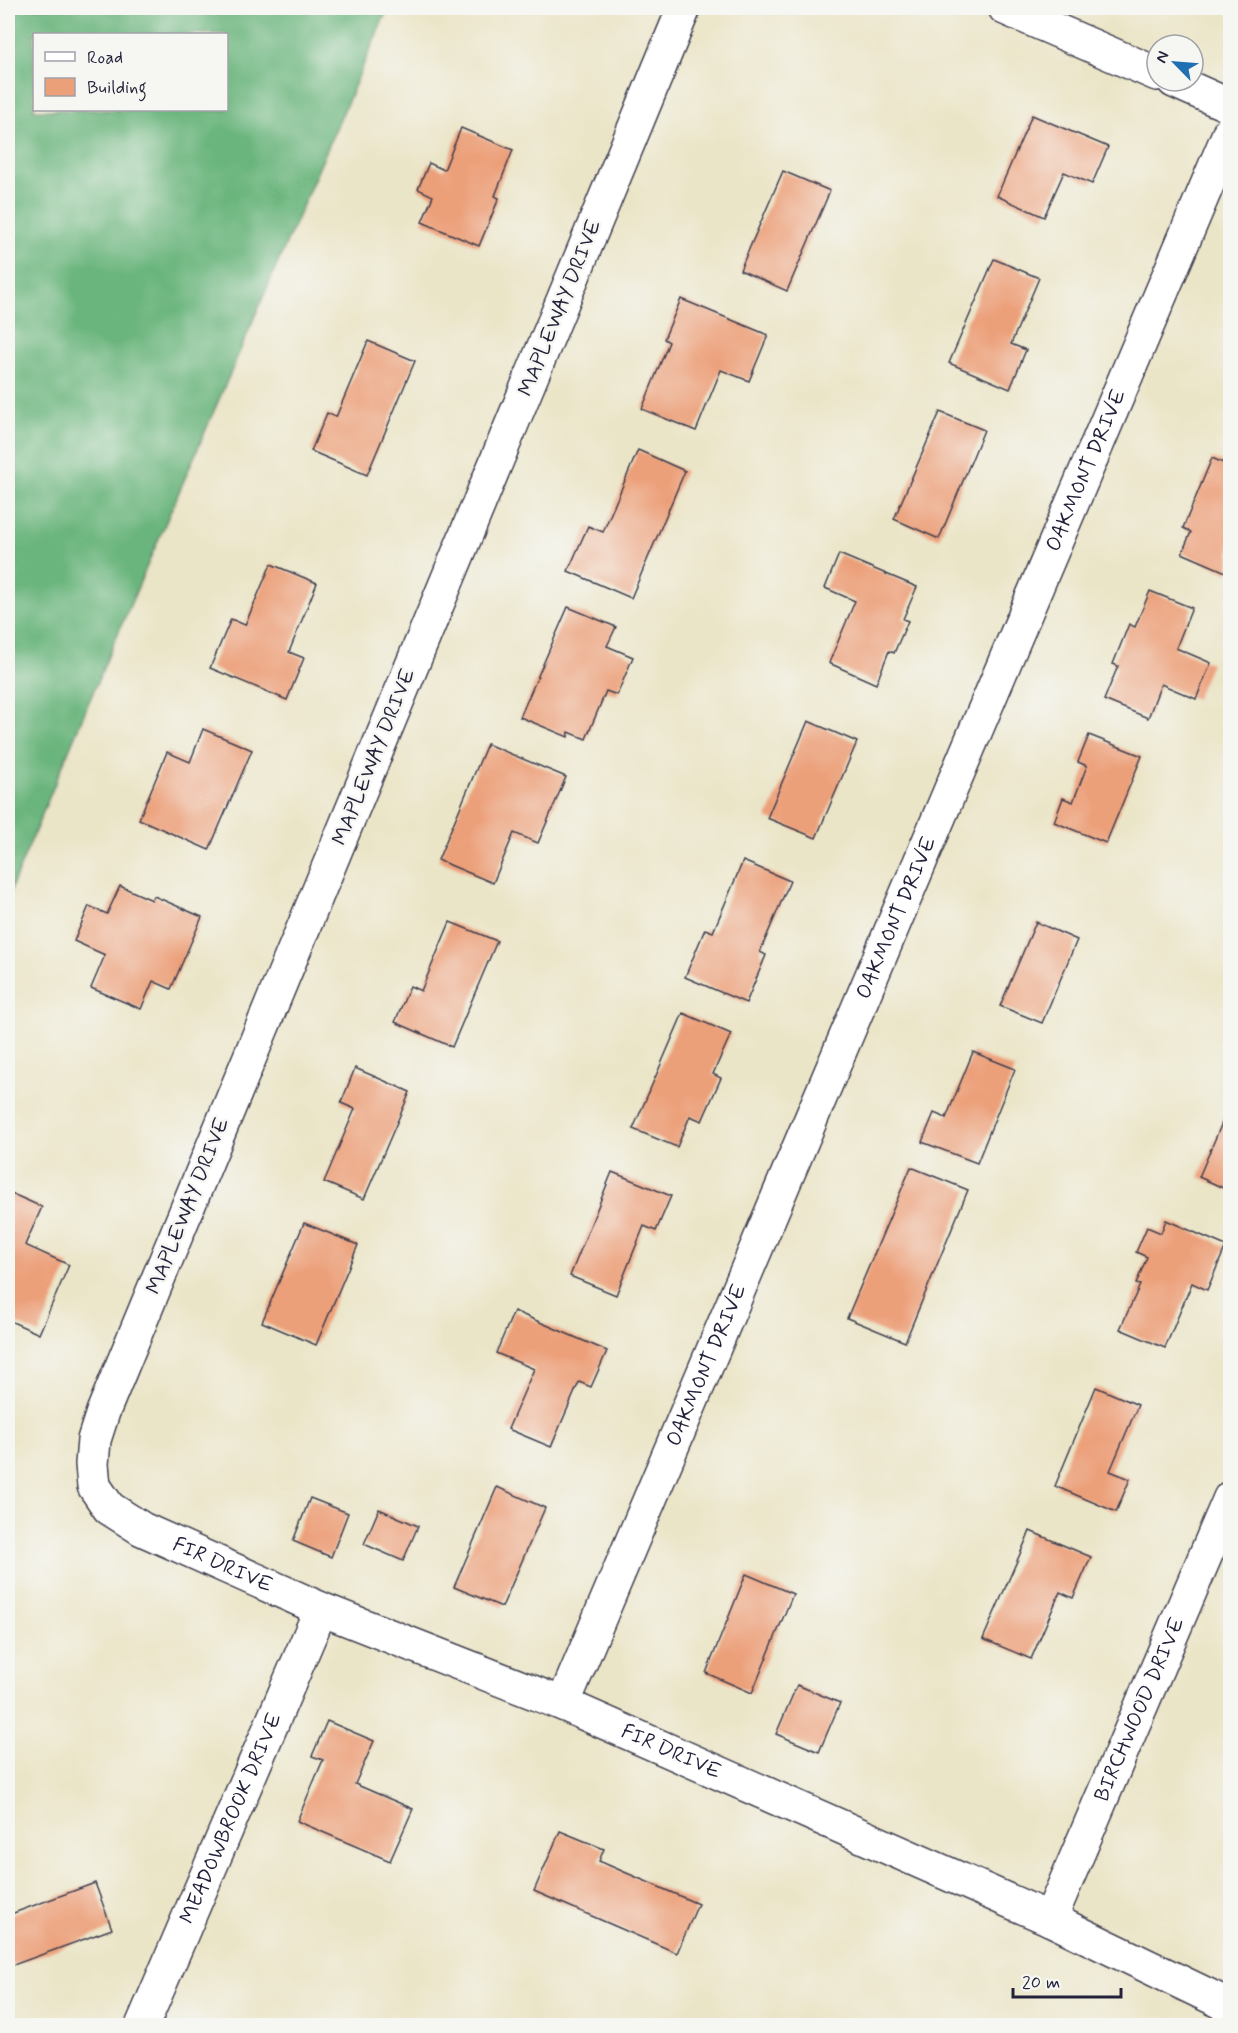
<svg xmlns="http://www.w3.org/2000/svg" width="1238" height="2033" font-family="Mynerve,sans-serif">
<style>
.forest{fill:#6bb57d;stroke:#466c5c;stroke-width:1.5;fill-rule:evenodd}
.building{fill:#eca07a}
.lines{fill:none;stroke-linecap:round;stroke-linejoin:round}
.minor-casing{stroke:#403f50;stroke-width:36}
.minor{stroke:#fff;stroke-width:33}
.labels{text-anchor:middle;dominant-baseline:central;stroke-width:5;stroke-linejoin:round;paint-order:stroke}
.street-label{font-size:21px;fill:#22223b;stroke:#f6f6f2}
</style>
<rect width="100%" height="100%" fill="#f6f6f2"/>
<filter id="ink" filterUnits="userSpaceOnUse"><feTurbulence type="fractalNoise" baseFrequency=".0167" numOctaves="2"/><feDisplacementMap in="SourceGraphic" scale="12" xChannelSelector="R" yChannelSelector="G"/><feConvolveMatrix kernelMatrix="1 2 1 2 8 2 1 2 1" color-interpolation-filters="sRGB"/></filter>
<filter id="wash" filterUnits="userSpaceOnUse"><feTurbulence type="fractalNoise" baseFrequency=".008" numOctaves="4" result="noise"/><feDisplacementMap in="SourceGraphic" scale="24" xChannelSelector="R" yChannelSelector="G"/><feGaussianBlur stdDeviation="1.35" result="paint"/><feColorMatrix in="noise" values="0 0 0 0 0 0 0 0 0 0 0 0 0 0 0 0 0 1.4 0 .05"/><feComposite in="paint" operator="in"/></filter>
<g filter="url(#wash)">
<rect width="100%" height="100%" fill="#ebe5c8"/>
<path class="forest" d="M 8,8 L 388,8 L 109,654 L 8,896 ZM 34,34 L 226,34 L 226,110 L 34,110 Z"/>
<g id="blocks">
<g class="building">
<polygon points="1032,115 1108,147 1092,184 1064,172 1044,217 997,196"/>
<polygon points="461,128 513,150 495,196 499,198 479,246 422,222 433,196 418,189 429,163 444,170"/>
<polygon points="783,171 830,191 787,291 740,270"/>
<polygon points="994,259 1039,278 1011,344 1026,350 1010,389 949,363"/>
<polygon points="681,299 768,335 749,381 721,370 696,431 642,409 669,342 664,339"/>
<polygon points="368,341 415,361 367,475 311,451 327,413 336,417"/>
<polygon points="940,412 984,430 939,539 894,519"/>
<polygon points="638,450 685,471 631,598 568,571 588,526 603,532"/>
<polygon points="1212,458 1230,466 1230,567 1228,573 1182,553 1191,532 1183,528"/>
<polygon points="839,554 917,587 903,619 908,621 894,653 889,651 876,684 829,663 855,601 825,588"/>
<polygon points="271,564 317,583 289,652 304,658 287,700 210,668 231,619 245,625"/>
<polygon points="1150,591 1192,608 1176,648 1211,663 1196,699 1161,684 1148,718 1104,700 1118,666 1113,664 1129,624 1135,627"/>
<polygon points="568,607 616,627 607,646 633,657 617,695 606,691 586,739 569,732 568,737 520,717"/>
<polygon points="808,721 857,742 816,838 767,818"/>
<polygon points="203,729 252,750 209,850 139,819 167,752 190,762"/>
<polygon points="1089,735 1142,756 1106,843 1054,822 1063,798 1073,802 1087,766 1078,762"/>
<polygon points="487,744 566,777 538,843 514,833 493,883 438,860"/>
<polygon points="743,861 790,881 760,952 766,955 746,1003 685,977 705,929 713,932"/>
<polygon points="120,886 152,900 154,896 202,917 171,989 153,981 141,1009 91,988 105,955 74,941 89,906 107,914"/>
<polygon points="450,922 497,941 452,1047 395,1022 410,986 421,991"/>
<polygon points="1036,922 1077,940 1042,1023 1000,1006"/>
<polygon points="683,1013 731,1034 713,1074 721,1078 702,1121 690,1116 677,1147 633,1129"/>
<polygon points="973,1052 1015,1069 977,1163 922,1142 934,1113 946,1118"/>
<polygon points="355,1068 410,1092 364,1199 324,1182 355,1109 341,1103"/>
<polygon points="1230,1104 1230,1191 1199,1177"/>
<polygon points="911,1167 968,1190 905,1342 847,1318"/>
<polygon points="612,1172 671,1196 656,1231 644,1226 616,1295 570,1276"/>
<polygon points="8,1192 42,1207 25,1245 69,1265 39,1334 8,1320"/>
<polygon points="1166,1220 1226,1246 1207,1290 1192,1283 1165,1348 1120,1329 1140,1285 1136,1284 1147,1257 1136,1252 1147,1227 1161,1233"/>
<polygon points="304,1223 358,1245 316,1345 262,1322"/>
<polygon points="514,1311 607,1351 591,1387 579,1382 551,1447 508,1429 534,1369 496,1353"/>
<polygon points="1096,1387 1138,1405 1110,1471 1130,1479 1116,1512 1055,1486"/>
<polygon points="497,1487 545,1508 502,1607 454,1587"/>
<polygon points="310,1498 348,1513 331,1557 293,1541"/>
<polygon points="379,1509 418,1526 403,1561 364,1544"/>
<polygon points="1030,1531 1091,1557 1073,1598 1060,1592 1031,1659 983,1639"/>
<polygon points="746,1574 793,1594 752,1693 706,1673"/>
<polygon points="797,1685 840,1703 819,1752 776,1734"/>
<polygon points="327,1721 374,1741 355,1784 413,1809 390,1861 297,1821 323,1760 312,1756"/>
<polygon points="560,1831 604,1849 599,1861 698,1904 677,1953 534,1891"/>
<polygon points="95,1883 112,1929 8,1967 8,1915"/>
</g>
</g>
</g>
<g filter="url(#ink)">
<use href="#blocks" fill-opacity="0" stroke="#403f50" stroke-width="1.5"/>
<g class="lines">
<defs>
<g id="minor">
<path id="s1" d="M 684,8 L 103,1412 L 94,1440 L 92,1464 L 94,1486 L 109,1508 L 142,1529 L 321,1609 L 563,1704 L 1050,1919 L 1230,2006"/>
<polyline points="1005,8 1157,74"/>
<polyline points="1174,81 1230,106"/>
<path id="s2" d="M 563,1704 L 1230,131"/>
<path id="s3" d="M 1050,1919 L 1230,1498"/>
<path id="s4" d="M 142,2026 L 321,1609"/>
</g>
</defs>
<use href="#minor" class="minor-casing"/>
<use href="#minor" class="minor"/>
</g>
</g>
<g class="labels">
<g class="street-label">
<text transform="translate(560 308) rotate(-68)">MAPLEWAY DRIVE</text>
<text stroke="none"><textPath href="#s2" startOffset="1340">OAKMONT DRIVE</textPath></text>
<text transform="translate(374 757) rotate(-68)">MAPLEWAY DRIVE</text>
<text stroke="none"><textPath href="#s2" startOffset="854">OAKMONT DRIVE</textPath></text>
<text transform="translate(188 1206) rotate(-68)">MAPLEWAY DRIVE</text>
<text stroke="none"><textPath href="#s2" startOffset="368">OAKMONT DRIVE</textPath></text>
<text stroke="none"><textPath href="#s1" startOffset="1749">FIR DRIVE</textPath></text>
<text stroke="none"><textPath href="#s3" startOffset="228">BIRCHWOOD DRIVE</textPath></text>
<text stroke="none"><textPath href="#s1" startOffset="2235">FIR DRIVE</textPath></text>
<text stroke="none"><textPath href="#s4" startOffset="226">MEADOWBROOK DRIVE</textPath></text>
</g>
</g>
<rect width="1238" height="2033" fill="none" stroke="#f6f6f2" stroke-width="30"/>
<rect x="33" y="33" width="195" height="78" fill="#f6f6f2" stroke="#a1a1a9" stroke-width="1.5"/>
<rect x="45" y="52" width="30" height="9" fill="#ffffff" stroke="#a1a1a9" stroke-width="1.5"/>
<text x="87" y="63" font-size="18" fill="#22223b">Road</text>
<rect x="45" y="78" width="30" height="18" fill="#eca07a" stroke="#a1a1a9" stroke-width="1.5"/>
<text x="87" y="93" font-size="18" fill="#22223b">Building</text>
<g transform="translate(1175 63) rotate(295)"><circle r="28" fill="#f6f6f2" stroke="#a1a1a9" stroke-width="1.5"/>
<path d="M0-4.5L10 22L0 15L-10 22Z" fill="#1f6fb2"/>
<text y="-9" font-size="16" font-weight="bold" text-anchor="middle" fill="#22223b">N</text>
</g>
<path d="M1013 1988v9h108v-9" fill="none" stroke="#22223b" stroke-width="3"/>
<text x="1022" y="1988" font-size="18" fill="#22223b" stroke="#f6f6f2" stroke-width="4.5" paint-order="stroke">20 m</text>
</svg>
